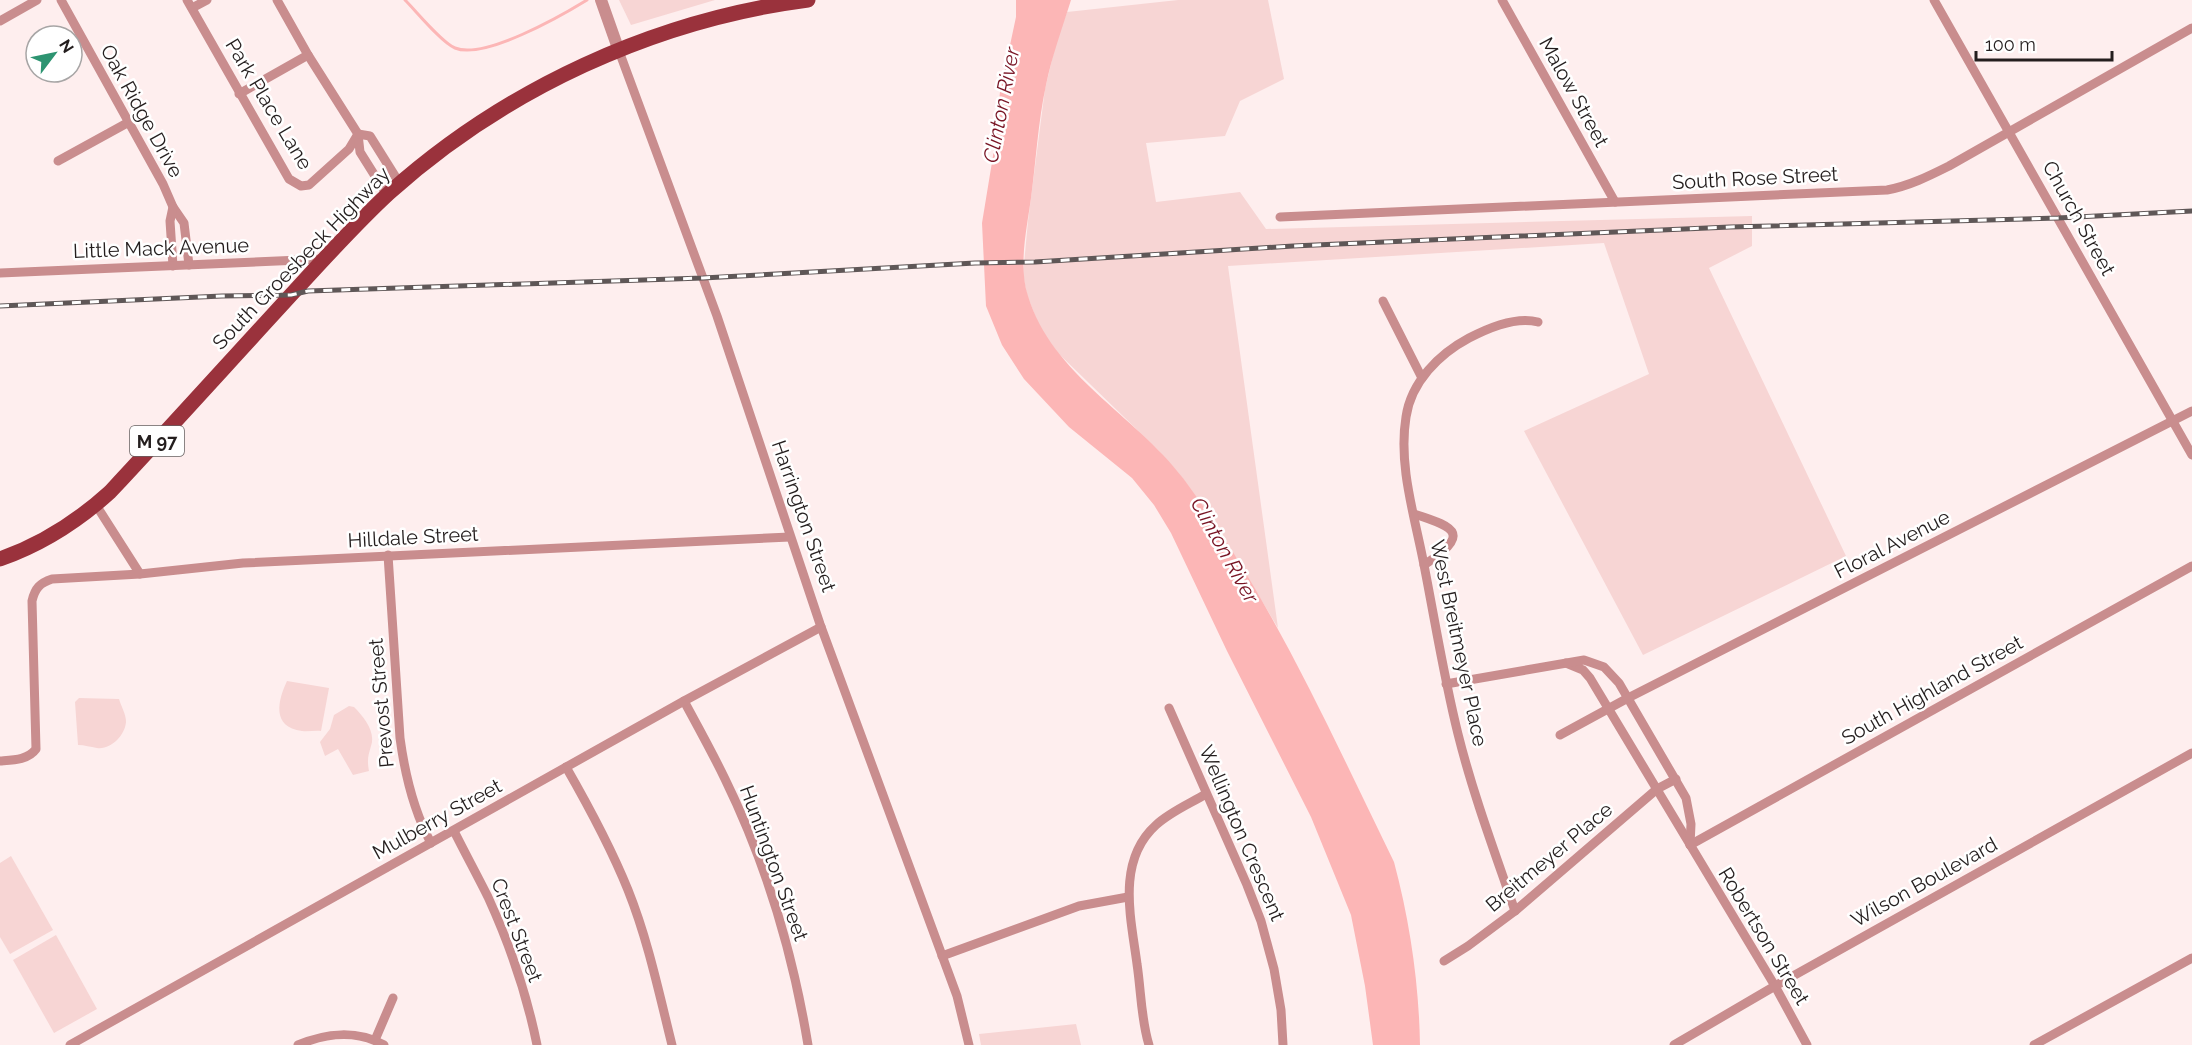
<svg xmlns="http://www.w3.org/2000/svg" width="2192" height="1045" font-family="Raleway,sans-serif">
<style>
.green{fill:#f7d5d4}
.water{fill:#fcb6b6}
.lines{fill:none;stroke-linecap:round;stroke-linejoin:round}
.stream{stroke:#fcb6b6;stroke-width:3}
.minor{stroke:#c98d8e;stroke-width:9}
.tertiary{stroke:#c98d8e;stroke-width:12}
.primary{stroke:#9a323c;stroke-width:15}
.rail-casing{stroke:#5f5757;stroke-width:5}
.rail{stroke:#fff;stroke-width:3;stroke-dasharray:9;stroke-linecap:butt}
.labels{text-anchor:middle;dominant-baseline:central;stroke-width:5;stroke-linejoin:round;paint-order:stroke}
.shield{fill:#fff;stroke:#666262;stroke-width:1.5}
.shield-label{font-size:18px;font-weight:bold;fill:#241e1e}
.street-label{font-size:20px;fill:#241e1e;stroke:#fff}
.water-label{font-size:21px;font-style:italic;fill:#781424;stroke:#fff}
</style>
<rect width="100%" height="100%" fill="#feeeee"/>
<g class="green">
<polygon points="619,0 715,0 631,25"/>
<polygon points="1178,0 1268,0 1284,79 1240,101 1225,136 1146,143 1156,202 1240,192 1266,229 1752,216 1752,246 1709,268 1846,556 1643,655 1524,431 1649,374 1604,243 1228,266 1278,628 1237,559 1182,477 1158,450 1058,353 1040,328 1027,295 1023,275 1028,221 1045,89 1056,43 1067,12"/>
<path d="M 287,681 L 329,688 L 321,731 C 315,730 308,732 302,731 C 271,727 278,700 287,681 Z"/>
<path d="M 79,698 L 119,699 C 121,706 126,714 126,722 C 125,735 111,750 97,748 C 90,747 85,745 78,745 L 75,702 Z"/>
<path d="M 349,706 L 354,707 C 364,717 376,732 371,746 C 368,756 367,760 369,771 L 353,775 L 338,749 L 325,756 L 320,742 L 330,729 L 334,715 Z"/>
<polygon points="11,856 53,930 10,954 0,937 0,863"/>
<polygon points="56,935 97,1009 54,1033 13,960"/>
<polygon points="1076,1024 1081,1045 981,1045 979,1034"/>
</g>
<path class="water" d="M 1016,0 L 1071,0 C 1062,29 1052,56 1046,85 C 1038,122 1036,161 1031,198 C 1027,228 1018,266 1028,296 C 1052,375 1135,415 1183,478 C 1270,596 1330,731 1394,862 C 1410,922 1419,983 1420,1045 L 1373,1045 L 1365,986 L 1351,915 L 1311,817 L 1227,651 L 1171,533 L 1154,505 L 1132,478 L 1069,427 L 1024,379 L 1002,345 L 986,306 L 982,223 L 993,156 L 1000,92 L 1016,17 Z"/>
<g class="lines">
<path class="stream" d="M 405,0 C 416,11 442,43 455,48 C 484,60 561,16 587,0"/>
<g class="minor">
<polyline points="61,0 163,184 173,207 184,223 189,265"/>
<polyline points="187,0 289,179 301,186 309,185 349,149 358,134"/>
<polyline points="277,0 308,55 358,134 360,152 387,195"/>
<polyline points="1502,0 1615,202"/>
<polyline points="1934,0 2192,455"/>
<polyline points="192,8 207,0"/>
<polyline points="0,21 37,0"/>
<polyline points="619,51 717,316 820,624 957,996 969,1045"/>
<polyline points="239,94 308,55"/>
<polyline points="358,134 370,136 400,184"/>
<polyline points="58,161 129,122"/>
<path d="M 1280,217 L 1887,190 C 1909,186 1929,176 1949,166 L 2192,28"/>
<polyline points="173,266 170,221 173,207"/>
<polyline points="0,273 323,259"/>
<polyline points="1383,301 1422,378"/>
<polyline points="96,505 140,574"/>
<path d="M 1414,514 C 1459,528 1469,535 1424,565"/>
<path d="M 388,555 L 400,738 C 405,775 413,810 431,843"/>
<polyline points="1566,663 1583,670 1590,678 1775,986 1807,1045"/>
<polyline points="1446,684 1584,660 1604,667 1619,683 1686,798 1691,824 1690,845"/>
<path d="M 684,701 C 698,727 712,752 725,779 C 765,861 793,954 808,1045"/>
<polyline points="1169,708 1247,885 1261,921 1274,969 1281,1010 1283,1045"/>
<polyline points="1560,735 1628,698 2192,411"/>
<path d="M 0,761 C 13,760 28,760 36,749 L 32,601 C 35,588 40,583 52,579 L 140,574 L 243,563 L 790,537"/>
<path d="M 566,767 C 589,807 611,848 628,890 C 648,940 659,993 672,1045"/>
<path d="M 454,831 C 465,853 477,875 488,897 C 509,943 527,995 537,1045"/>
<polyline points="1690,845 2192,566"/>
<path d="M 1515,911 C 1495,853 1473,794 1458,734 C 1444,678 1435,621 1424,565 C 1415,517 1398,466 1406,417 C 1411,382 1439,354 1469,338 C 1488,328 1516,316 1538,322"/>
<polyline points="942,956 1079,906 1128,897"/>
<polyline points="1444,961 1468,946 1515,911 1657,789 1676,779"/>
<polyline points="375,1040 393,998"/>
<polyline points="70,1045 684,701 821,627"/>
<path d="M 298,1045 C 326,1033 357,1030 384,1045"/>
<path d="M 1149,1045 C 1141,1020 1141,990 1137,964 C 1131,918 1116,861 1156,825 C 1170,812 1189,804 1206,794"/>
<polyline points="1674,1045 1775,986 2192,753"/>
<polyline points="2034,1045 2192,958"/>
</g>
<polyline class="tertiary" points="601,0 619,51"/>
<path class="primary" d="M 0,559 C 40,545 78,521 110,492 C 167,431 223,369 279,308 C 315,269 350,229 389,193 C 505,89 654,20 808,0"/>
<defs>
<polyline id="rail" points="0,306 222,296 291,295 308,291 703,278 975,263 1035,262 1293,246 1730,227 2058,218 2192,211"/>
</defs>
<use href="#rail" class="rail-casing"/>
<use href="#rail" class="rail"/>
</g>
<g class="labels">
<rect class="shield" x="130" y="426" width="54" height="30" rx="4.5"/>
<g class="shield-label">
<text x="157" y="441">M 97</text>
</g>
<g class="street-label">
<text transform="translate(1574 92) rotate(61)">Malow Street</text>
<text transform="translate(269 104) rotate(59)">Park Place Lane</text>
<text transform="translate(142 111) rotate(61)">Oak Ridge Drive</text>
<text transform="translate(1755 178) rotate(-3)">South Rose Street</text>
<text transform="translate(2079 218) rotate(61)">Church Street</text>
<text transform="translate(161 248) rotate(-2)">Little Mack Avenue</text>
<text transform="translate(301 258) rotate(-46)">South Groesbeck Highway</text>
<text transform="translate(804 516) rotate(71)">Harrington Street</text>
<text transform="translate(413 537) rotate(-3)">Hilldale Street</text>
<text transform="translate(1892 544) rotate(-27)">Floral Avenue</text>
<text transform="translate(1459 643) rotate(78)">West Breitmeyer Place</text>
<text transform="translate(1932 690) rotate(-29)">South Highland Street</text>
<text transform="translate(381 703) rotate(-95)">Prevost Street</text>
<text transform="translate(437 819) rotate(-29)">Mulberry Street</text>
<text transform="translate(1242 833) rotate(67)">Wellington Crescent</text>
<text transform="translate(1549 857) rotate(-40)">Breitmeyer Place</text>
<text transform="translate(774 863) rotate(70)">Huntington Street</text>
<text transform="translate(1924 882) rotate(-29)">Wilson Boulevard</text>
<text transform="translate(517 930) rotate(69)">Crest Street</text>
<text transform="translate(1764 936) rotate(59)">Robertson Street</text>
</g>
<g class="water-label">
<text transform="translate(1001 105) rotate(-79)">Clinton River</text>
<text transform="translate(1225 550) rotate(61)">Clinton River</text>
</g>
</g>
<g transform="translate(54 54) rotate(58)"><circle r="28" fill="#ffffff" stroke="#a7a5a5" stroke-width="1.5"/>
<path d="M0-4.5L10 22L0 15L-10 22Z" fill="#2d9471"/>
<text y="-9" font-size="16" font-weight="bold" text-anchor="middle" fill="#241e1e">N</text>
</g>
<path d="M1976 51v9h136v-9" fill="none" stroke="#241e1e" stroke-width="3"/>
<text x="1985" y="51" font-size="18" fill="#241e1e" stroke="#ffffff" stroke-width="4.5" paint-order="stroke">100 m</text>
</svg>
